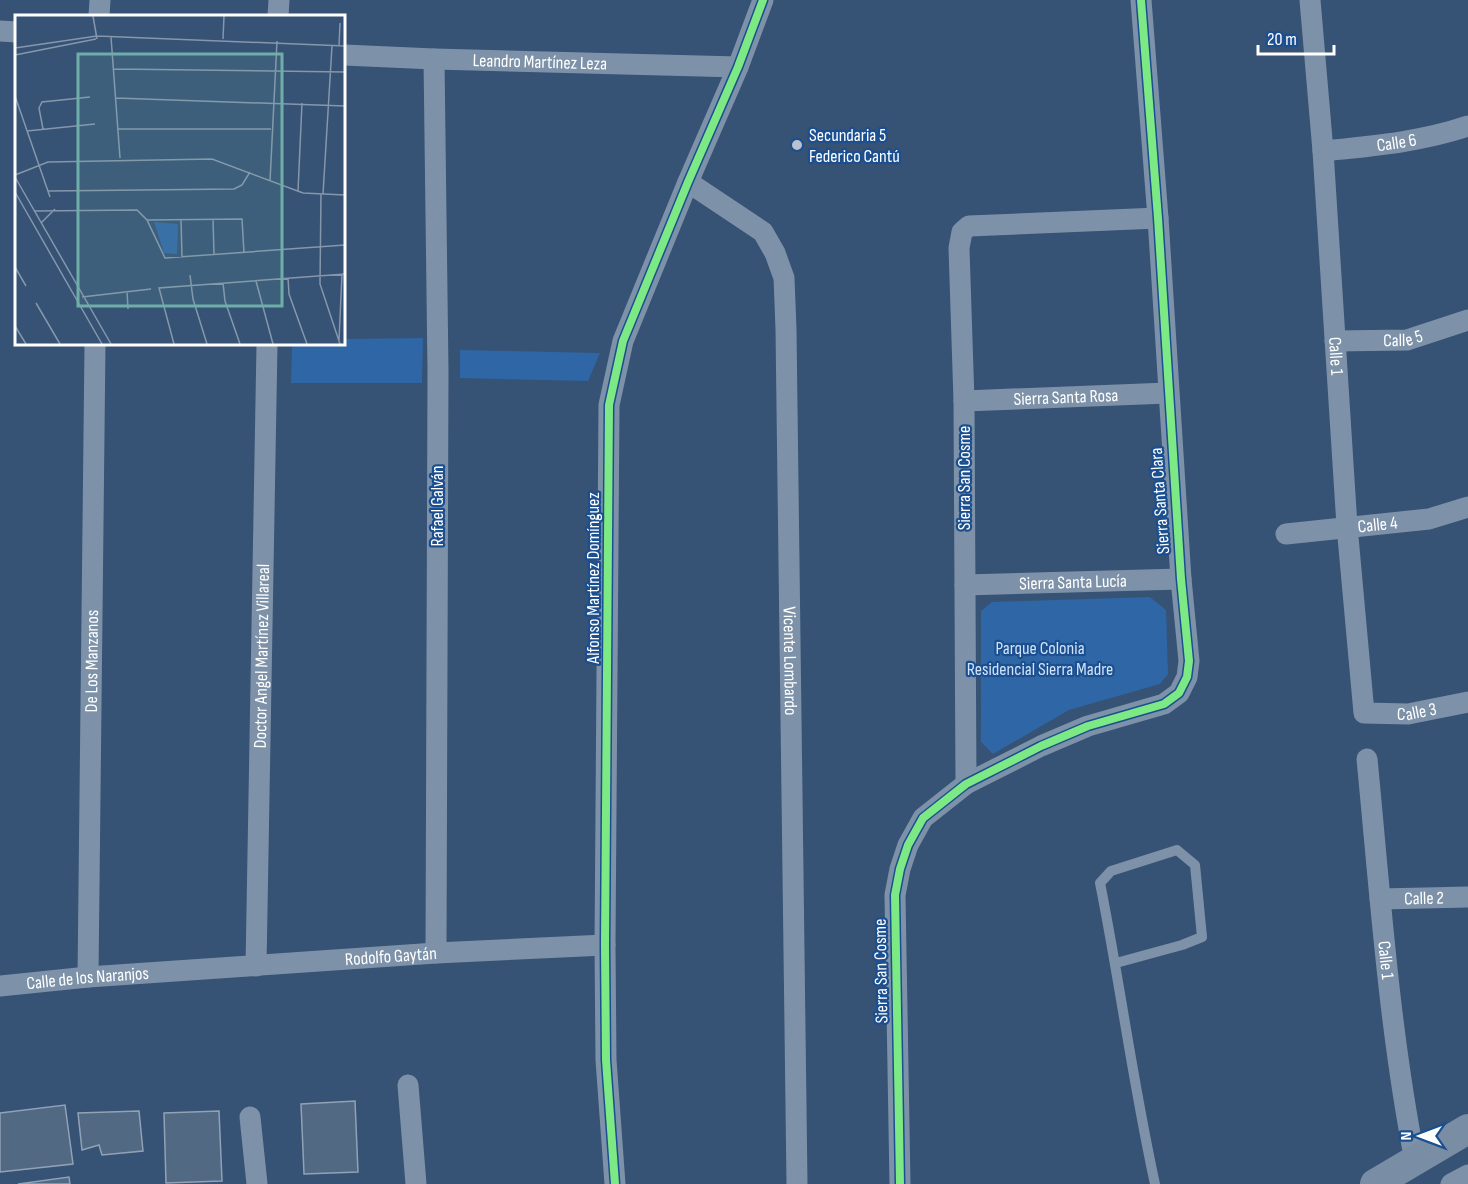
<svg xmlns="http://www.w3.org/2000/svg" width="1468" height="1184" font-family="'Sofia Sans Condensed',sans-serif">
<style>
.green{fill:#2f66a5}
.building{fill:#526984;stroke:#92a2b6;stroke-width:1.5}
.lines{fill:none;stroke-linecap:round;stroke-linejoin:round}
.lane{stroke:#7d92a8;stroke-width:10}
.street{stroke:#7d92a8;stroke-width:21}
.secondary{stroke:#798da4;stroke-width:30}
.cycleway-casing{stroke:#1b4f8f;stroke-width:11}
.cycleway{stroke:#7ce984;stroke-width:8}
.poi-dot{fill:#b9c2ce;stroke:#1b4f8f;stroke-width:2}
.labels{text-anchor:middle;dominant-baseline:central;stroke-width:4.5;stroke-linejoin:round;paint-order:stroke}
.street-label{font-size:18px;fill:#fff;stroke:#1b4f8f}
.poi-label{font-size:18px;fill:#fff;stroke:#1b4f8f;text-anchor:start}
.park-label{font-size:18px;fill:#cfe3fa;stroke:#1b4f8f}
.inset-road{fill:none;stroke:#8697ac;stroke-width:1.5}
.view{fill:#6fada8;fill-opacity:0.15;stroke:#6fada8;stroke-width:3}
.inset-edge{fill:none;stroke:#fff;stroke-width:3}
</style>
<rect width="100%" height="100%" fill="#365274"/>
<g class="green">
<polygon points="423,338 422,383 291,383 292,344 344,344 344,339"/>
<polygon points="460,350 600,353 588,381 460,378"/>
<polygon points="1150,597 1166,610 1168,674 1160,684 1069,710 993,754 981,742 981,611 992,602"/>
</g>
<g class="building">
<polygon points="355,1101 358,1172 304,1174 301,1104"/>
<polygon points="65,1105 73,1164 0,1172 0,1113"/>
<polygon points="139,1111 143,1151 102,1155 99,1145 82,1150 78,1113"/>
<polygon points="219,1111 222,1181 166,1183 164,1113"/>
<polygon points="69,1177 70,1184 18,1184"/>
</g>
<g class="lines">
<path class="lane" d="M 1116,963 L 1182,945 L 1202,937 L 1195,865 L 1177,850 L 1111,871 L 1100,883 C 1120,983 1133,1084 1155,1184"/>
<g class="street">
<path id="s1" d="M 1310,0 L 1323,151 L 1347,526 L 1364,713 L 1408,714 L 1468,702"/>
<polyline points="99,16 100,0"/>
<polyline points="278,16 279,0"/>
<polyline points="0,31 16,32"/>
<path id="s2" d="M 344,55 L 434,59 L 738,67"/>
<polyline points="434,59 438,371 436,953"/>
<path id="s3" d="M 1323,151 C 1372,146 1421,142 1468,126"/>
<path id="s4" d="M 688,182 L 763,232 L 775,253 L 784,278 L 786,329 L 797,1184"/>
<path id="s5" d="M 1335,341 L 1407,340 L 1468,320"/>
<path id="s6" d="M 964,401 L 1168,393"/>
<path id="s7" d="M 1286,534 L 1429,519 L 1468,507"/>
<path id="s8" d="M 965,585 L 1181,579"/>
<path id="s9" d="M 1367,759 C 1380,893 1389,1028 1415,1161"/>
<polyline points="966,784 964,401 959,248 962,232 969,226 1158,218"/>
<path id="s10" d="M 1380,899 L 1468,897"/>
<path id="s11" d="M 256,966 L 267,344"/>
<path id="s12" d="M 88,977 L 95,344"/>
<path id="s13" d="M 0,986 L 88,977 L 436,953 L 605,945"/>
<polyline points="408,1085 416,1184"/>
<polyline points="250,1117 257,1184"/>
<polyline points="615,1184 606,1060 605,945 609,405 623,341 688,182 738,67 763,0"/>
<polyline points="900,1184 895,895 900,869 908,845 923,818 966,784 1041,746 1088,726 1164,704 1179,693 1187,677 1189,661 1181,579 1158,218 1141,0"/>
<polyline points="1451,1184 1468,1175"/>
</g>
<polyline class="secondary" points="1375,1184 1468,1129"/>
<defs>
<g id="cycleway">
<polyline points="615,1184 606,1060 605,945 609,405 623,341 688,182 738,67 763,0"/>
<polyline points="900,1184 895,895 900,869 908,845 923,818 966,784 1041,746 1088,726 1164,704 1179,693 1187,677 1189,661 1181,579 1158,218 1141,0"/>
</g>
</defs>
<use href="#cycleway" class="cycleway-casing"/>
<use href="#cycleway" class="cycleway"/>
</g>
<circle class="poi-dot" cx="797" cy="145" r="6"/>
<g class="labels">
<g class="street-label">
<text stroke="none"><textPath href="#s2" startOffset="196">Leandro Martínez Leza</textPath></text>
<text stroke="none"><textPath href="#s3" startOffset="74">Calle 6</textPath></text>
<text stroke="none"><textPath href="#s5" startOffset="68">Calle 5</textPath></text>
<text stroke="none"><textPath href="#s1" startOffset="357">Calle 1</textPath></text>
<text stroke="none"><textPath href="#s6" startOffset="102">Sierra Santa Rosa</textPath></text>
<text transform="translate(964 478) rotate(-90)">Sierra San Cosme</text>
<text transform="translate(1160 501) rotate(-94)">Sierra Santa Clara</text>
<text transform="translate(437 506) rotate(-90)">Rafael Galván</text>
<text stroke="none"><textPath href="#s7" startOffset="92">Calle 4</textPath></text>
<text transform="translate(593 578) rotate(-90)">Alfonso Martínez Domínguez</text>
<text stroke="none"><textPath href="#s8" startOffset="108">Sierra Santa Lucía</textPath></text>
<text stroke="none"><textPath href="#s11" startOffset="310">Doctor Angel Martínez Villareal</textPath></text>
<text stroke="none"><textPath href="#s12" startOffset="316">De Los Manzanos</textPath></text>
<text stroke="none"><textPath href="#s4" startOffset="524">Vicente Lombardo</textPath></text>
<text stroke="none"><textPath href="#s1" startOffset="768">Calle 3</textPath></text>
<text stroke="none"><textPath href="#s10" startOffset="44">Calle 2</textPath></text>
<text stroke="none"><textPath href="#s13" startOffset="392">Rodolfo Gaytán</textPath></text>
<text stroke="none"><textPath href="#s9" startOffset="202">Calle 1</textPath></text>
<text transform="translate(881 971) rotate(-91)">Sierra San Cosme</text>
<text stroke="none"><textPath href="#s13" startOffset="88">Calle de los Naranjos</textPath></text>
</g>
<g class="poi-label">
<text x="809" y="135">Secundaria 5<tspan x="809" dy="21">Federico Cantú</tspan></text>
</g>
<g class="park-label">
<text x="1040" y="648">Parque Colonia<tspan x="1040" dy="21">Residencial Sierra Madre</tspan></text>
</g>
</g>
<g transform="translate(15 15)">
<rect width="330" height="330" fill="#365274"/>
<path d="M 139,207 L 163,209 L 162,239 L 149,238 Z" fill="#2f66a5"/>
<path class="inset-road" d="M 78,1 L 82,24M 96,22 L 105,143M 208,24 L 209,1M 324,31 L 325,8M 0,33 L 82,21 L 330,31M 0,40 L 81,24M 99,54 L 330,57M 0,81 L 35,182M 101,83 L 330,91M 28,114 L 24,93 L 27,87 L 75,82M 103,114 L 256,114M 12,116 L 80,109M 0,160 L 33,147 L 197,144 L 288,178 L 330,180M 0,162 L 96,329M 255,166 L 262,26M 33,176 L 219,174 L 227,170 L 235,157M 283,176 L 287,88M 0,177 L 87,329M 306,179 L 305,269 L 325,329M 308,179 L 317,31M 19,196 L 122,195 L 132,205 L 150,243 L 330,230M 198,204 L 199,239M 132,205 L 227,204 L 229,238M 166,205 L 167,242M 26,208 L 40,194M 0,252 L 11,271M 175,260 L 178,284 L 192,329M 273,263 L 274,279 L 292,329M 241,266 L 258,329M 208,268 L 210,286 L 225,329M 112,276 L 113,294M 67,282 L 136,274M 21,288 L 45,329M 0,311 L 11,329M 324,325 L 327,259M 159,329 L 144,273 L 330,259"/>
<path class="view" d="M 63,39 L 267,39 L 267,291 L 63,291 Z"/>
<rect width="330" height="330" class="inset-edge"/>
</g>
<g transform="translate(1420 1136) rotate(270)" stroke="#1b4f8f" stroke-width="4.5" paint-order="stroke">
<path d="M0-4.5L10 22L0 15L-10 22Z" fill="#ffffff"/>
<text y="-9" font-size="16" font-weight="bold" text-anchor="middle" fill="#ffffff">N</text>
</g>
<path d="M1258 45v9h76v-9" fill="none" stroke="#ffffff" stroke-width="3"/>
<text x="1267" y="45" font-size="18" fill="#ffffff" stroke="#1b4f8f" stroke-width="4.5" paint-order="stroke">20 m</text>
</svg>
